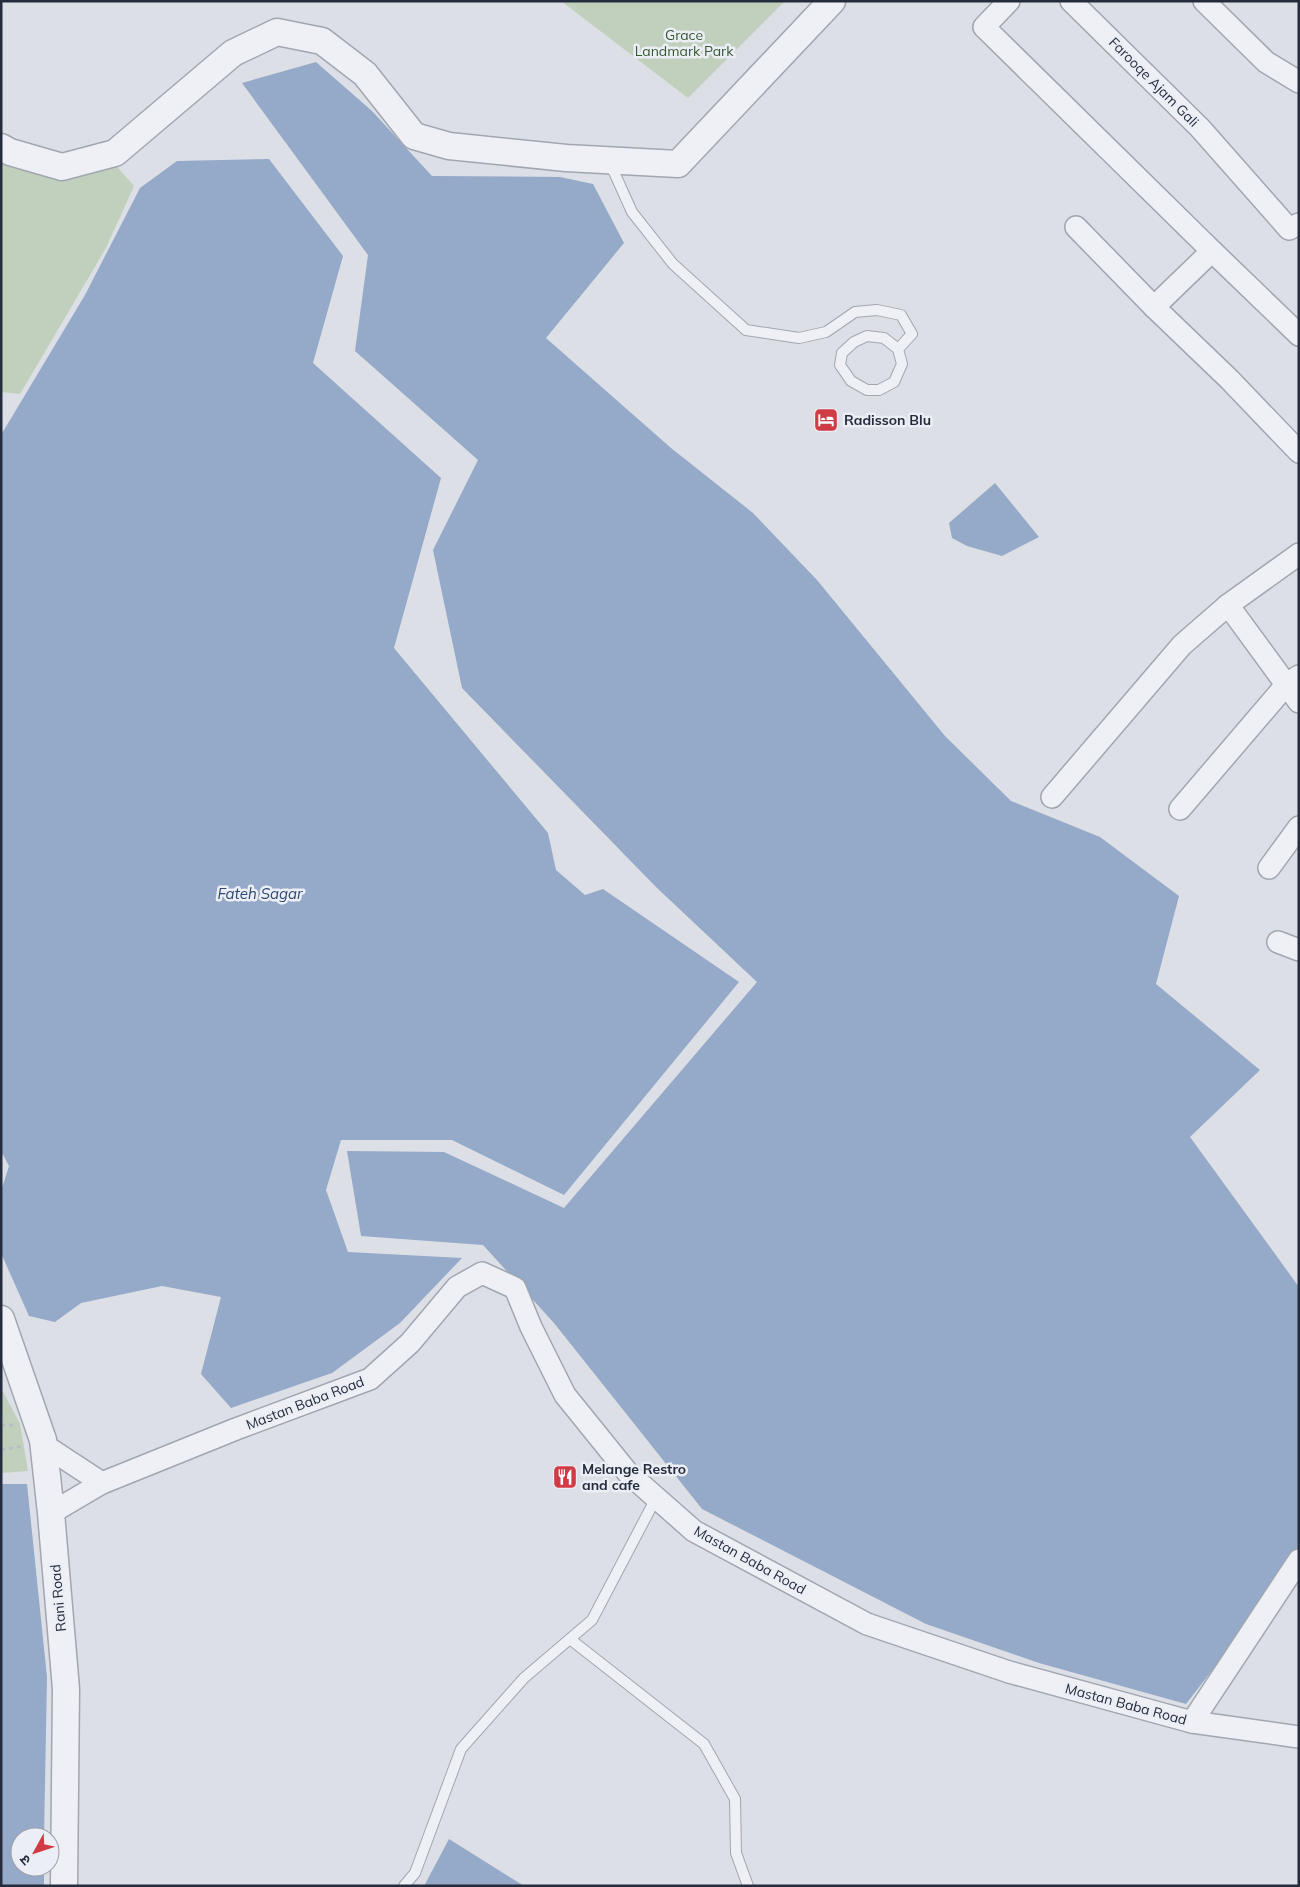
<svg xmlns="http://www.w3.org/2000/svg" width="1300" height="1887" font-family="Mulish,'Noto Sans Devanagari',sans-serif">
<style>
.green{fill:#c0d0bc}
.water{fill:#95a9c8}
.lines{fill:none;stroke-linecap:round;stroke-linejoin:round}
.service-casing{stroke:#a1a6b0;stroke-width:12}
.minor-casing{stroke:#a1a6b0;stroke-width:24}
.tertiary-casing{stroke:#a1a6b0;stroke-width:29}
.path{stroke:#babdc5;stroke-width:3;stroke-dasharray:4 4;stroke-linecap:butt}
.service{stroke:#eef0f5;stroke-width:10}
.minor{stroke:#eef0f5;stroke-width:21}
.tertiary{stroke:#eef0f5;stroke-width:26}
.labels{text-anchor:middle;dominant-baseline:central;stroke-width:5;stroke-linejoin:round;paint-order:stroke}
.park-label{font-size:14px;fill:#365832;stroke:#ebeef4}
.street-label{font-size:14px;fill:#252c3d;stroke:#ebeef4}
.poi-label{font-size:14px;font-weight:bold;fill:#252c3d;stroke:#ebeef4;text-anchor:start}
.water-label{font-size:15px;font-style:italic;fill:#2f4771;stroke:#ebeef4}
</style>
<rect width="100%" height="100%" fill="#dcdfe6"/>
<g class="green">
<polygon points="561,1 785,1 688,98"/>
<polygon points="1,156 112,161 134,186 106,248 20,394 1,392"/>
<polygon points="1,1388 20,1424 28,1471 1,1473"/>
</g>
<g class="water">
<polygon points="316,62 372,111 432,176 560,177 593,184 624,243 546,338 671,448 753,513 817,580 945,736 1011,801 1100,837 1179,896 1156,984 1260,1070 1190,1137 1299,1287 1299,1558 1186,1704 1039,1663 926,1624 702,1509 554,1323 483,1245 361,1236 347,1151 444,1152 564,1208 757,982 656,887 462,688 433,550 478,460 355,351 368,255 242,83"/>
<polygon points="269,159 343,256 313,363 441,478 394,648 548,833 556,870 585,895 603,889 739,982 564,1195 452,1140 341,1140 326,1190 348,1252 462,1258 400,1323 332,1373 231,1408 201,1374 221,1297 162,1286 81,1303 55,1322 29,1316 1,1253 1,1191 9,1166 1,1151 1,435 85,295 140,188 177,161"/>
<polygon points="995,483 1039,537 1002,556 967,546 952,538 949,523"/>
<polygon points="1,1484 27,1484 47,1677 44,1837 20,1837 20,1867 44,1867 44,1886 1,1886"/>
<polygon points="449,1839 524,1886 424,1886"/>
</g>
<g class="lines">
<defs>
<g id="service">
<polyline points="609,161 632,212 673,264 746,330 799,338 826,332 855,312 877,310 901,315 912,334 898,349 902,364 894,382 879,390 867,390 851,381 840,365 842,353 854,342 867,336 884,338 898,349"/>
<polyline points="570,1639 704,1744 735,1799 736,1853 748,1886"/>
<polyline points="404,1886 415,1873 461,1749 524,1678 592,1620 656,1498"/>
</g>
<g id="minor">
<polyline points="1009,1 984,27 1212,251 1154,307 1076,227"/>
<polyline points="1071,1 1200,128 1289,229 1299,224"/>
<polyline points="1204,1 1266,62 1299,82"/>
<polyline points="1212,251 1299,335"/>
<polyline points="1154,307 1229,379 1299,452"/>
<polyline points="1228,605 1299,702"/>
<polyline points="1052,797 1182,645 1228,605 1299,554"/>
<polyline points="1180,809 1286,685 1299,676"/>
<polyline points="1269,868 1299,827"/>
<polyline points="1278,942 1299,950"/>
<polyline points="44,1445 102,1483"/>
<polyline points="51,1513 102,1483 236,1429 370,1379 410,1343 457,1287 482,1273 515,1288 531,1327 565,1395 628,1473 694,1531 867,1624 1009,1672 1192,1722 1299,1560"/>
<polyline points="1192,1722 1299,1737"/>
</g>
<g id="tertiary">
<polyline points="1,147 10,152 62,167 115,153 233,53 277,32 322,41 365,74 414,136 449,146 566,158 678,164 832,1"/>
<polyline points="1,1319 43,1440 51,1513 66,1689 64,1886"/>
</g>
</defs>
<use href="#service" class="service-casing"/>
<use href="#minor" class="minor-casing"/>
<use href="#tertiary" class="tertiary-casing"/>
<g class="path">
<polyline points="1,1425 16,1425"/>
<polyline points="1,1450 24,1446"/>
</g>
<use href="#service" class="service"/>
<use href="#minor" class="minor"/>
<use href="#tertiary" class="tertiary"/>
</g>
<defs>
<symbol id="hotel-square" viewBox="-11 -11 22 22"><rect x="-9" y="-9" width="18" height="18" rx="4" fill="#d03c46" stroke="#ebeef4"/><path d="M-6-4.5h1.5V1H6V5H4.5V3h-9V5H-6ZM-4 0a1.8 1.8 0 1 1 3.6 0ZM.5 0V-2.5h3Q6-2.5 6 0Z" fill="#fff"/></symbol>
<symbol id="restaurant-square" viewBox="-11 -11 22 22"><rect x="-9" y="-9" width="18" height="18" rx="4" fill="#d03c46" stroke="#ebeef4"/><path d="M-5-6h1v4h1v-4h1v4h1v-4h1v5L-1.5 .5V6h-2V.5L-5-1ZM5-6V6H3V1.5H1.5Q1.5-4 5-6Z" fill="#fff"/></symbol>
</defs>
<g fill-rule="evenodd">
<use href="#hotel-square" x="812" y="406" width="28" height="28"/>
<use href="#restaurant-square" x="551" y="1463" width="28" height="28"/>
</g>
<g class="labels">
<g class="park-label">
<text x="684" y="35">Grace<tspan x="684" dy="16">Landmark Park</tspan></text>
</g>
<g class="street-label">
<text transform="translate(1154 82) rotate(45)">Farooqe Ajam Gali</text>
<text transform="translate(305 1403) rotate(-21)">Mastan Baba Road</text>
<text transform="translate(750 1560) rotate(29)">Mastan Baba Road</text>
<text transform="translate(58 1598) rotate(-95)">Rani Road</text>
<text transform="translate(1126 1704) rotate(15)">Mastan Baba Road</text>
</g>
<g class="poi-label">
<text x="844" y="420">Radisson Blu</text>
<text x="582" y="1469">Melange Restro<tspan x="582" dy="16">and cafe</tspan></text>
</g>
<g class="water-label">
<text x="260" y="893">Fateh Sagar</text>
</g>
</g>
<rect width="1300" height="1887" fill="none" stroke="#252c3d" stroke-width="5"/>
<g transform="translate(35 1852) rotate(230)"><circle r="24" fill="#ebeef4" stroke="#9ca0ab"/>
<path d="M0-4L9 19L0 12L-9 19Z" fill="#d03c46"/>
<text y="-8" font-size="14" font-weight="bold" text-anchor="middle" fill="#252c3d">उ</text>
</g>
</svg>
